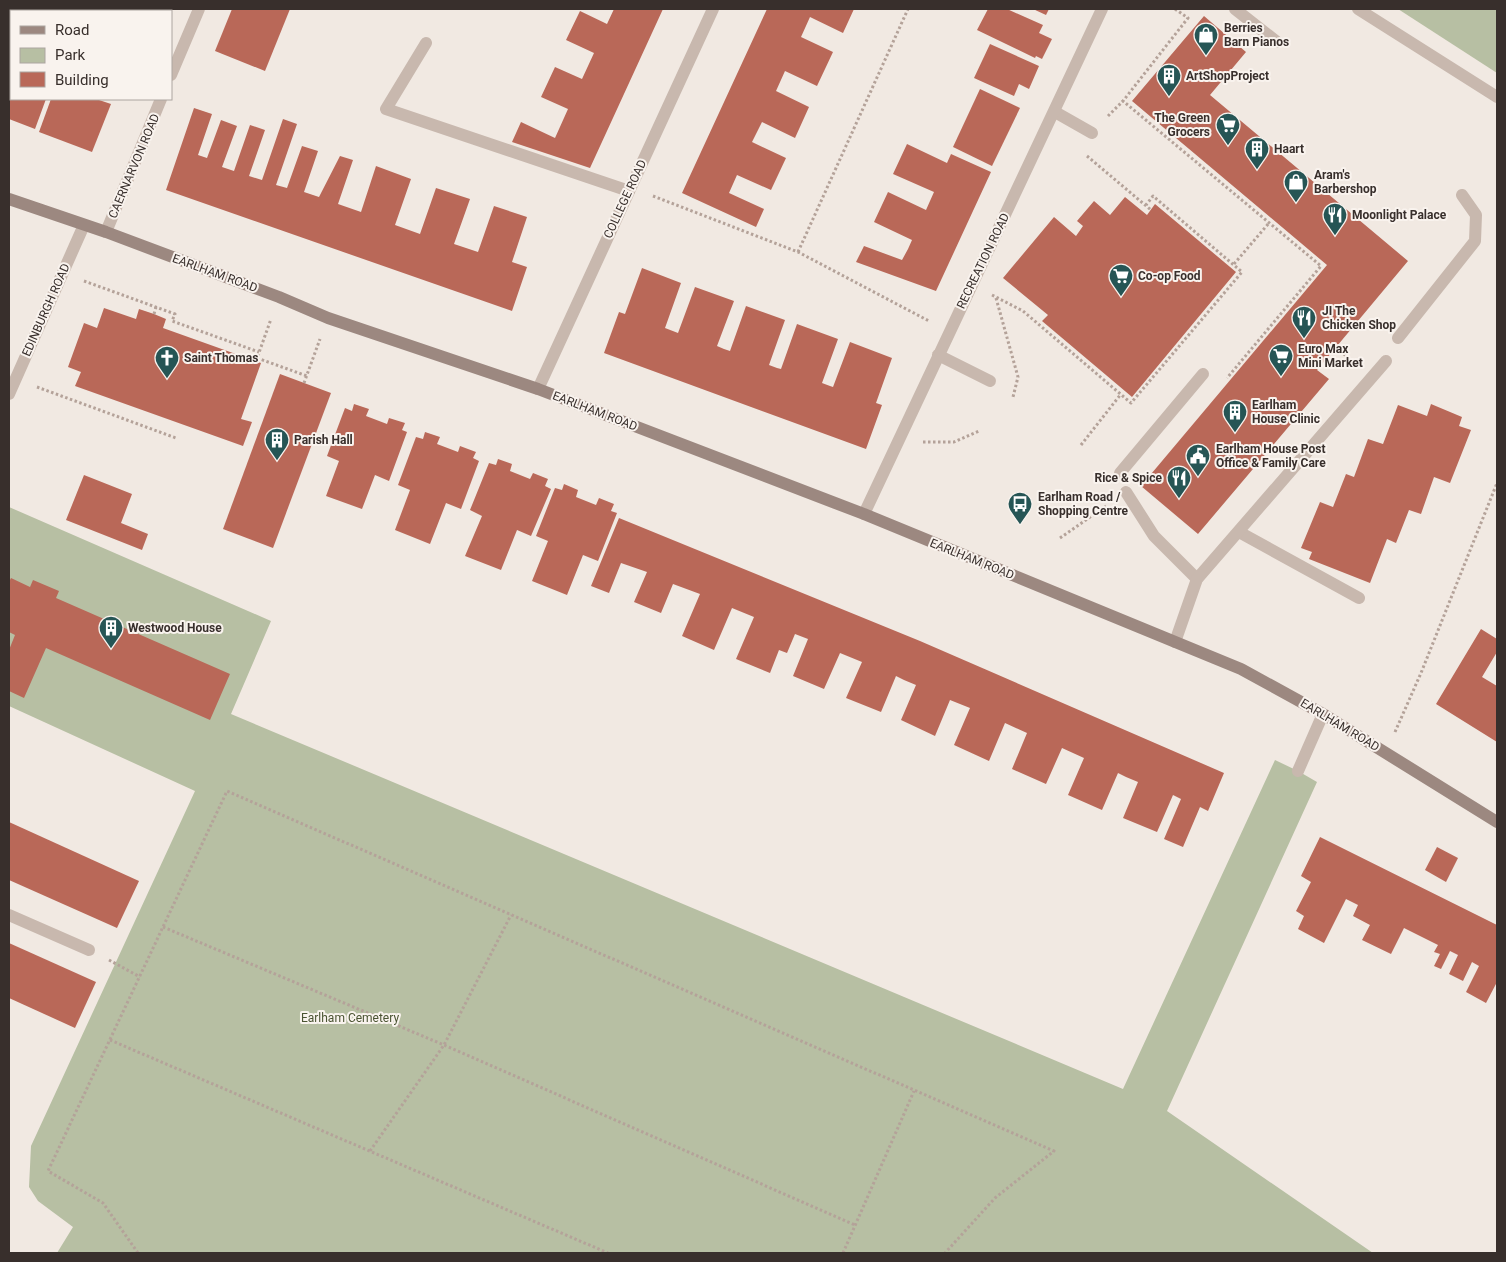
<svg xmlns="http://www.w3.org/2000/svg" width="1506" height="1262" font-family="Roboto,sans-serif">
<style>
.green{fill:#b7bfa3}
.building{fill:#b96858}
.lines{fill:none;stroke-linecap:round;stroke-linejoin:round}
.path{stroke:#b4a299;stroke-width:3;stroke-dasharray:2.5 2.5;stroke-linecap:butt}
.lane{stroke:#c8b8ae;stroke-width:12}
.street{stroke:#c8b8ae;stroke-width:12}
.secondary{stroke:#9c8880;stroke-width:12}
.labels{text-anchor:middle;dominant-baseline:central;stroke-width:4;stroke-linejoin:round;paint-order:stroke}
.poi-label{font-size:12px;font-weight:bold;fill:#382f2c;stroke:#f9f3ee;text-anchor:start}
.street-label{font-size:12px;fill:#382f2c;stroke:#f9f3ee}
.park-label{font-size:12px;fill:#4a5332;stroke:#f9f3ee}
</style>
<rect width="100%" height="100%" fill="#f1e9e2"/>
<g class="green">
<polygon points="1398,9 1497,9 1497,73"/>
<polygon points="9,507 271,621 231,714 1123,1089 1275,760 1298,771 1317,782 1167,1111 1373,1253 57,1253 73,1227 38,1201 29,1187 31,1146 195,791 9,706"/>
</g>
<g class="building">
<polygon points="73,9 147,9 146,11 72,11"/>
<polygon points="232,9 290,9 265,71 215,51"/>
<polygon points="614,9 663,9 590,168 512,142 521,122 555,138 568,109 541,97 555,67 582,79 594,53 566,40 580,11 607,24"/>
<polygon points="767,9 854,9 843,33 810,17 801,37 833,52 817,86 785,71 776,91 809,107 795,138 762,122 752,142 786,158 771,190 737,175 729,193 764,209 756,227 682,193"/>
<polygon points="988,9 1007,9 1043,25 1039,33 1052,39 1042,59 1036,56 1035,58 977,30"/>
<polygon points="1033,9 1049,9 1046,15"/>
<polygon points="1204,16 1246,52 1210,95 1408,261 1317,370 1329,379 1198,534 1141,486 1327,265 1132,101"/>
<polygon points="990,44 1039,66 1029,89 1019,84 1014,96 974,78"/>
<polygon points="9,74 11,75 11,99 46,99 35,129 9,119"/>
<polygon points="980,89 1020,108 992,166 953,147"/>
<polygon points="51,99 96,99 111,104 92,152 39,132"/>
<polygon points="194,108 212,114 198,155 207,158 221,120 237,126 222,167 234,171 250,125 265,130 249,176 262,180 283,119 297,124 276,185 287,188 302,146 318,151 304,192 319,197 340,156 353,160 338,204 361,212 376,166 411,179 395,225 420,234 436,188 470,199 454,244 478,252 494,206 527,217 512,262 527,267 512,311 166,190"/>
<polygon points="907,144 947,163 951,154 991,172 936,291 856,262 864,246 902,260 908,249 912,240 874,222 888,192 926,210 934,192 893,174"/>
<polygon points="1125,197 1147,215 1155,204 1236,272 1132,397 1042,321 1048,315 1003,278 1054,217 1076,236 1083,226 1077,221 1094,201 1110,215"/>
<polygon points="642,268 681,283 665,328 678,333 695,287 734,301 717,346 724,349 730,351 746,306 785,320 769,365 777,368 781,369 797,324 838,339 822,383 830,386 833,387 850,342 892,358 876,403 882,405 866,449 604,353 619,312 625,314"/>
<polygon points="104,308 136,319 139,309 154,314 166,319 163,328 261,363 241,419 252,422 243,446 75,386 81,372 68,367 84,323 97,328"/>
<polygon points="280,374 331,393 273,548 223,529"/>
<polygon points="354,404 369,409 366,416 387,424 389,418 405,423 402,430 407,432 389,481 375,475 362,509 326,496 339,461 327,456 345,408 352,411"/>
<polygon points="1431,404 1462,417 1459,426 1471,430 1450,483 1434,477 1421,514 1409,510 1396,543 1387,539 1370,583 1309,559 1312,552 1301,548 1320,502 1333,507 1346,474 1354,477 1368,439 1383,444 1398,405 1427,416"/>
<polygon points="425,432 440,437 437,444 458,452 460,446 476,452 473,458 479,461 461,509 446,503 430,544 395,530 410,490 398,485 416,437 423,439"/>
<polygon points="498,459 512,464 510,471 530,479 533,473 548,479 545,486 551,489 531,536 517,530 501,570 465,556 482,516 470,510 489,463 496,465"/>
<polygon points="84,475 132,494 121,523 148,534 142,550 66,520"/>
<polygon points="564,484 578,490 576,497 596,505 599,498 614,504 611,511 617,513 598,561 583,555 567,595 532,581 548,541 536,536 555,488 562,490"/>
<polygon points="619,518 920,641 1224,773 1208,811 1200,807 1183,847 1164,839 1181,799 1173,795 1157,832 1123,818 1138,782 1126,777 1118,773 1102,810 1068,795 1084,758 1062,748 1046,784 1012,769 1027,733 1005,723 989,761 954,745 970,708 950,700 935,736 901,720 916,685 904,680 896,676 881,712 846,698 862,662 840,653 824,689 793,676 808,639 795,634 787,653 779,650 770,673 736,659 754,617 732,608 714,650 682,636 700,594 673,584 661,613 634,602 647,572 621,563 609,593 591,586"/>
<polygon points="11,578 30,587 33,580 59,591 56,598 230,674 210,720 46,648 24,698 9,691 9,650 15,635 9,632 9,582"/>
<polygon points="1481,629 1497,639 1497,652 1482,677 1497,686 1497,742 1436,704"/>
<polygon points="9,822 139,881 117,928 9,880"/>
<polygon points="1320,837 1497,925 1497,982 1486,1003 1466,992 1479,966 1472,962 1463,981 1449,974 1458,955 1450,951 1441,969 1434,966 1440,954 1434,952 1438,945 1404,928 1391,954 1362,940 1370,925 1353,916 1358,905 1346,899 1324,943 1298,929 1304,916 1296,911 1311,882 1301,876"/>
<polygon points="1437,847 1458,858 1446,882 1425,870"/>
<polygon points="9,943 96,982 75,1028 9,998"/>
</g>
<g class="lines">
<g class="path">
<polyline points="1175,9 1188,18 1123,101 1321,266 1227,378"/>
<polyline points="1108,116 1123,101"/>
<polyline points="1087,156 1151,210"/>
<polyline points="653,196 798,252 929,321"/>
<polyline points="798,252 908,9"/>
<polyline points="1234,264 1269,223"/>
<polyline points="84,281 175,314 172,321 259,352"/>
<polyline points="992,295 1023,311 1131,403 1242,272 1153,196 1146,205"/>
<polyline points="996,298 1018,377 1013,397"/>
<polyline points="154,314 156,307"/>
<polyline points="1336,347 1354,363"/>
<polyline points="257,358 307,376"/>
<polyline points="256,361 271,319"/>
<polyline points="304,383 320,339"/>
<polyline points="37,387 176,438"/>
<polyline points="923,442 954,442 979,431"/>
<polyline points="1081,445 1121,394"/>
<polyline points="1060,538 1106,506"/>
<polyline points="1395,732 1421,673 1497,483"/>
<polyline points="163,927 444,1045 855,1225"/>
<polyline points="109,960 140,977"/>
<polyline points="110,1040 608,1253"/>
<polyline points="370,1151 444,1045 511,915"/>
<polyline points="138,1253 103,1203 48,1171 227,791 1054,1151 995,1198 945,1253"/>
<polyline points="843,1253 914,1091"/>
</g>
<g class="lane">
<polyline points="1235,9 1277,42"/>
<polyline points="1358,9 1497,97"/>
<polyline points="426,43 386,109 629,191"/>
<polyline points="1055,112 1092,133"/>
<polyline points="1398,338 1475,241 1476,215 1462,195"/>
<polyline points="938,355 990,381"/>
<polyline points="1120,473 1203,374"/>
<polyline points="1126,492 1154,536 1197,579"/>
<polyline points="1298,771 1323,714"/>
</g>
<g class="street">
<polyline points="171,75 199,9"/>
<polyline points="106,232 161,99"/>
<polyline points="538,389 713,9"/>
<polyline points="9,394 84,225"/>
<polyline points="864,514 1102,9"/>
<polyline points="1239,532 1359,598"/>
<polyline points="1175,642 1197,579 1386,361"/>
<polyline points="9,915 89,950"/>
</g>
<polyline class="secondary" points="9,199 106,232 279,297 328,318 538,389 864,514 1241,669 1323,714 1497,822"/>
</g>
<defs>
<symbol id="shop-pin" viewBox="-11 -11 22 30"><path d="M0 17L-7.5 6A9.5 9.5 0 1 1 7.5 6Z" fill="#265555" stroke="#f9f3ee"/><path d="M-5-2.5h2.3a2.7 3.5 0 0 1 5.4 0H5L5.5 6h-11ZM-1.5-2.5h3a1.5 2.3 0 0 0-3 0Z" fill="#fff"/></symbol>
<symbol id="building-pin" viewBox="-11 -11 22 30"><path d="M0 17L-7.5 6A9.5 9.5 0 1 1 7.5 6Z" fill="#265555" stroke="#f9f3ee"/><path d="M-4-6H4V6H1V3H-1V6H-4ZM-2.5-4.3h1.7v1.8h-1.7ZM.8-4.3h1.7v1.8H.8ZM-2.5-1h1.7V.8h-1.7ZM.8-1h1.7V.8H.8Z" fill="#fff"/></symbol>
<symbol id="supermarket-pin" viewBox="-11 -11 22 30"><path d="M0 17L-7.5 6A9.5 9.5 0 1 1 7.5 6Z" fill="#265555" stroke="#f9f3ee"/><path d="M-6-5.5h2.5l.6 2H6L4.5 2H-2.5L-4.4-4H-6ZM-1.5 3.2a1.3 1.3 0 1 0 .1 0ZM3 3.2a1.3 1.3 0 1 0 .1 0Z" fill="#fff"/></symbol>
<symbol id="restaurant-pin" viewBox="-11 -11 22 30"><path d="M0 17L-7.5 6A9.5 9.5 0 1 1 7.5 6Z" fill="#265555" stroke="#f9f3ee"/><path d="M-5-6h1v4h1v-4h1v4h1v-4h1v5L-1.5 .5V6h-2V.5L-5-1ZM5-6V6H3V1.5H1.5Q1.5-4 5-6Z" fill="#fff"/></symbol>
<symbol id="church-pin" viewBox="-11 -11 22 30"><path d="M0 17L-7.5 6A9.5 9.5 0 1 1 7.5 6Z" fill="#265555" stroke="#f9f3ee"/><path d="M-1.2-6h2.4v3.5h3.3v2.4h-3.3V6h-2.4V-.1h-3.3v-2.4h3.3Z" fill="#fff"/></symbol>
<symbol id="civic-pin" viewBox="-11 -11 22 30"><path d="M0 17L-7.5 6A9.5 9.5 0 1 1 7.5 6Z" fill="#265555" stroke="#f9f3ee"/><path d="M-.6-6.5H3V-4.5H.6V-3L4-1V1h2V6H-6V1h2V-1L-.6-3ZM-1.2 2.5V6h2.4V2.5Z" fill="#fff"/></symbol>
<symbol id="bus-pin" viewBox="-11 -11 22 30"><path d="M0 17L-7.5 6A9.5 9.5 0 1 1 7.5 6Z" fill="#265555" stroke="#f9f3ee"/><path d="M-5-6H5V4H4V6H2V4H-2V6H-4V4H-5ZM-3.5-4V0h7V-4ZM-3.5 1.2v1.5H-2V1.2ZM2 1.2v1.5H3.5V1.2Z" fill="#fff"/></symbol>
</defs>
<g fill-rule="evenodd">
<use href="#shop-pin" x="1192" y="21" width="28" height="38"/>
<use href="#building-pin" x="1155" y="62" width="28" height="38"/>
<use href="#supermarket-pin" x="1214" y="111" width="28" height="38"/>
<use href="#building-pin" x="1243" y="135" width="28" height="38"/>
<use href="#shop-pin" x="1282" y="168" width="28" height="38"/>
<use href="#restaurant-pin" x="1321" y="201" width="28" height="38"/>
<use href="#supermarket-pin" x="1107" y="262" width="28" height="38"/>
<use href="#restaurant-pin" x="1290" y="304" width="28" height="38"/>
<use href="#supermarket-pin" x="1267" y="342" width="28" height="38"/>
<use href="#church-pin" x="153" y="344" width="28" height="38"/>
<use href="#building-pin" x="1221" y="398" width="28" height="38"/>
<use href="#building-pin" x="263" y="426" width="28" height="38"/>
<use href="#civic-pin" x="1184" y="442" width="28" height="38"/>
<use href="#restaurant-pin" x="1165" y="464" width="28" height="38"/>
<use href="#bus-pin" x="1006" y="490" width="28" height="38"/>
<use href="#building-pin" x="97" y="614" width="28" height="38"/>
</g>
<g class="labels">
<g class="poi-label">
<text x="1224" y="28">Berries<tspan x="1224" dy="14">Barn Pianos</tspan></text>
<text x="1186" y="76">ArtShopProject</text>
<text x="1210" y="118" text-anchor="end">The Green<tspan x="1210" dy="14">Grocers</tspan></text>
<text x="1274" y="149">Haart</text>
<text x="1314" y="175">Aram's<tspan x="1314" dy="14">Barbershop</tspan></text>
<text x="1352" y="215">Moonlight Palace</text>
<text x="1138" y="276">Co-op Food</text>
<text x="1322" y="311">JI The<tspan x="1322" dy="14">Chicken Shop</tspan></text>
<text x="1298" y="349">Euro Max<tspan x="1298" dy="14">Mini Market</tspan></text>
<text x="184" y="358">Saint Thomas</text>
<text x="1252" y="405">Earlham<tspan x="1252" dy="14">House Clinic</tspan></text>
<text x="294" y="440">Parish Hall</text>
<text x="1216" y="449">Earlham House Post<tspan x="1216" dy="14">Office &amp; Family Care</tspan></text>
<text x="1162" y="478" text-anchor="end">Rice &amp; Spice</text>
<text x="1038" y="497">Earlham Road /<tspan x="1038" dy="14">Shopping Centre</tspan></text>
<text x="128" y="628">Westwood House</text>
</g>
<g class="street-label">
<text transform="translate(134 166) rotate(-67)">CAERNARVON ROAD</text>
<text transform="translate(625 199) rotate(-65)">COLLEGE ROAD</text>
<text transform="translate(983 261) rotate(-64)">RECREATION ROAD</text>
<text transform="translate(215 273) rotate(20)">EARLHAM ROAD</text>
<text transform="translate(46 310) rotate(-66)">EDINBURGH ROAD</text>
<text transform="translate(595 411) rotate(21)">EARLHAM ROAD</text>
<text transform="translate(972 559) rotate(22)">EARLHAM ROAD</text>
<text transform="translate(1340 725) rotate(31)">EARLHAM ROAD</text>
</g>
<g class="park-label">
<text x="350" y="1018">Earlham Cemetery</text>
</g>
</g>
<rect width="1506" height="1262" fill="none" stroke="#382f2c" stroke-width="20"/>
<rect x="10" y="10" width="162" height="90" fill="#f9f3ee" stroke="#aca5a0"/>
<rect x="20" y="26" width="25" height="8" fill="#9c8880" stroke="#aca5a0"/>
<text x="55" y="35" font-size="15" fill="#382f2c">Road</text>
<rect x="20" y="48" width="25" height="15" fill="#b7bfa3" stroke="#aca5a0"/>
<text x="55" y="60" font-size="15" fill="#382f2c">Park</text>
<rect x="20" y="72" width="25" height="15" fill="#b96858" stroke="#aca5a0"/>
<text x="55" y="85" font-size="15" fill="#382f2c">Building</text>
</svg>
